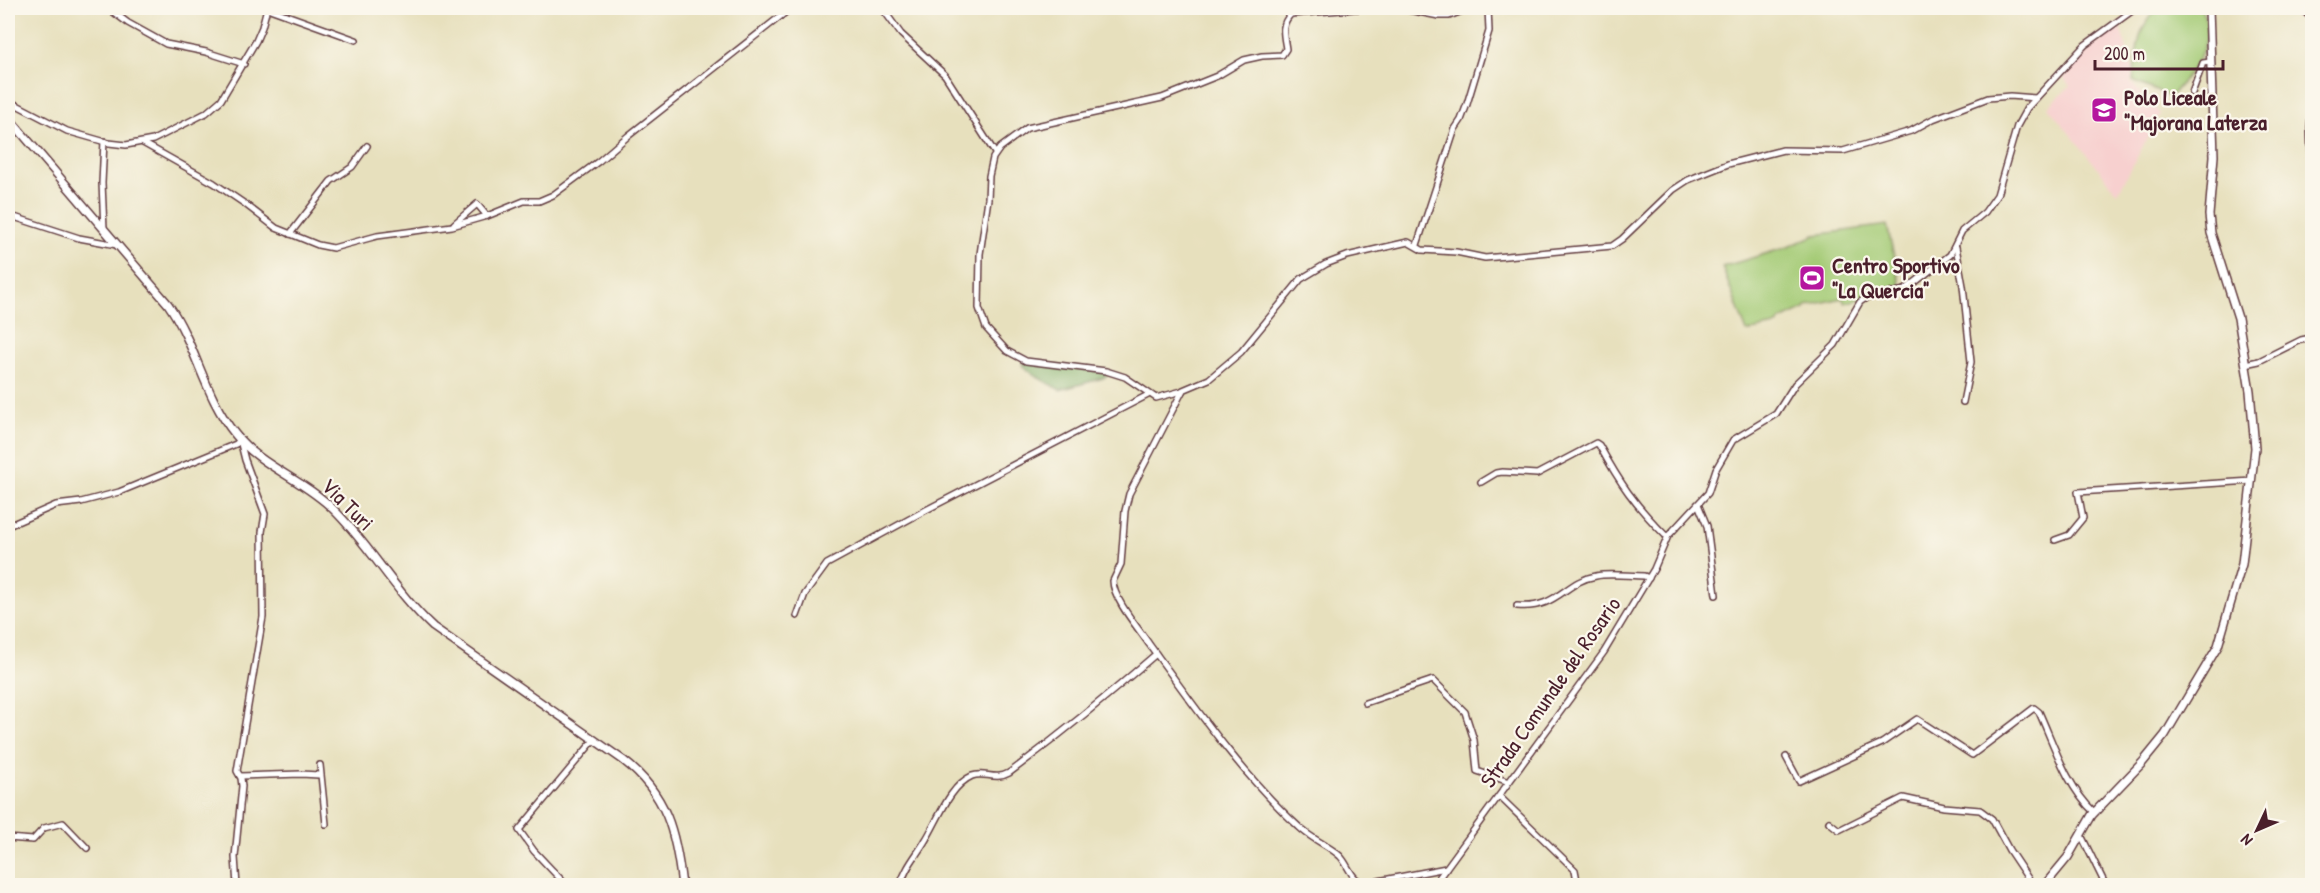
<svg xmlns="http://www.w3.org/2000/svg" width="2320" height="893" font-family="'Patrick Hand',sans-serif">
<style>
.built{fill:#f7d0cf}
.green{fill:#a4cb76;stroke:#777550;stroke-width:1.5}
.forest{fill:#83af67;stroke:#666749;stroke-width:1.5}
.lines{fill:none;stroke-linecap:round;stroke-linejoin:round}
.minor-casing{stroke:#623c41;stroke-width:8}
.major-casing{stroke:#623c41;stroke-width:10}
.minor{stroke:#fff;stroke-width:5}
.major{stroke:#fff;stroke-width:7}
.rail{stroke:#4a1f2b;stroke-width:1.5}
.labels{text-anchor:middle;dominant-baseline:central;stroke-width:4.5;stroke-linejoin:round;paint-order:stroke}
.poi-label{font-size:22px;font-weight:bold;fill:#4a1f2b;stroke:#fbf7ec;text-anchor:start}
.street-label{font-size:22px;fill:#4a1f2b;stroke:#fbf7ec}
</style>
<rect width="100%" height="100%" fill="#fbf7ec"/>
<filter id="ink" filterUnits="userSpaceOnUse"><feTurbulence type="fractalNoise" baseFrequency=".0167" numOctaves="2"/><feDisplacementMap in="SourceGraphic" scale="12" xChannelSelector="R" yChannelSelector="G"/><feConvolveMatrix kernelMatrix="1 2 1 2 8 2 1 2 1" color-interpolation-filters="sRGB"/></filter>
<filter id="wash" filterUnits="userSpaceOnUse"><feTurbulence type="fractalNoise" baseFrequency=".008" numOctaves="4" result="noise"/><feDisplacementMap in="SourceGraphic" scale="24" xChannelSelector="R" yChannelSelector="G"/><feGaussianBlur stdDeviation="1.35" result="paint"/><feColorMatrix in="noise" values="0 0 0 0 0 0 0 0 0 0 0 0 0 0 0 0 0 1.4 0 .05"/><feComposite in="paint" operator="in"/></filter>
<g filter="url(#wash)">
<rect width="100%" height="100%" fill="#e7e0bd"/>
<polygon class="built" points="2119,23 2133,70 2131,82 2160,114 2118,193 2048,107 2070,86 2064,78 2094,42 2099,43 2103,40 2103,35"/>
<g class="green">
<path d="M 2158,8 L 2200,8 C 2221,38 2190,74 2170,97 L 2133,81 C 2136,56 2137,25 2158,8 Z"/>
<polygon points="1887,225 1901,288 1845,303 1842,298 1807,306 1805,309 1781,320 1775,326 1747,332 1722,267 1788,247 1815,235"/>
</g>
<polygon class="forest" points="1026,361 1110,373 1103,378 1060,390 1037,377 1022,365"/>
</g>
<g filter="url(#ink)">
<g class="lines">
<defs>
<g id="minor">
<polyline points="108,8 128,23 166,44 206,52 244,64"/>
<polyline points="267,8 356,40"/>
<polyline points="882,8 901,34 945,75 995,153"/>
<polyline points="2312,62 2310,63 2312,90"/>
<polyline points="2192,93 2203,63 2210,62"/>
<polyline points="8,104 15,104 67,131 109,143 126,145 153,140 206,113 221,100 256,41 262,27 267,8"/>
<polyline points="2312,108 2310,127 2312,180"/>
<polyline points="143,143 214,183 245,204 276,228 318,245 333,248 377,236 452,226 487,216 524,201 539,201 553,195 599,161 628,136 791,8"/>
<polyline points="8,215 79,238 117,245"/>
<polyline points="454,224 477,204 487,216"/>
<polyline points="104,229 102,183 104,141"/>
<polyline points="290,234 331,181 352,167 367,146"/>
<polyline points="1417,245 1455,129 1461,120 1467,104 1489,31 1488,8"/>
<polyline points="1956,247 1963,286 1971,362 1963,402"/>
<polyline points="2245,364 2259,361 2301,340 2306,339 2312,343"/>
<path d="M 1182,391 L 1156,398 L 1125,377 L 1106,371 L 1026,361 L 1007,351 L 986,328 L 979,308 L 980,254 L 988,199 L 989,176 L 993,158 L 1000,148 L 1027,128 L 1162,98 L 1217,76 L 1244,60 L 1262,56 L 1282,55 L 1286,49 C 1284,35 1280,25 1291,14 L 1354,9 L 1398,8 L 1439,16 L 1449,16 L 1470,8"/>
<path d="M 1481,482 L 1496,473 L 1502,472 L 1537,474 L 1596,443 L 1599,445 C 1620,483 1634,504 1665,535 L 1668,536"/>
<polyline points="1698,504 1707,526 1716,595"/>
<polyline points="8,526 56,505 81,502 119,492 236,444 240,440 245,460 265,514 262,532 263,617 237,771 241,778 242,786 235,857 237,886"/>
<polyline points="2055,540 2069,535 2083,518 2078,492 2252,481"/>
<path d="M 1517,606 C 1557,610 1565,581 1596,576 C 1609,573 1629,576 1644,576 L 1649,578"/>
<polyline points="797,616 805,594 827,564 926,510 1148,395"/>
<polyline points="1365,703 1433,680 1465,712 1474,740 1477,771 1509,782"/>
<path d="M 1786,757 L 1799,781 L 1882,743 L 1917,719 L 1972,755 L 2034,708 L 2039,712 C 2054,745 2067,787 2094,812"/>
<polyline points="320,765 326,824"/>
<polyline points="240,776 301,774 319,775"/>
<polyline points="1499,796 1575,870 1578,886"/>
<polyline points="1829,822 1839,830 1903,798 1944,807 1980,810 1992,819 2009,850 2033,886"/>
<polyline points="2081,835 2106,886"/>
<polyline points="8,838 33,840 44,828 63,823 87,848"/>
<path d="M 1446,868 L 1368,883 C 1352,884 1349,865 1340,856 C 1328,845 1311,839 1299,827 C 1241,774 1195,707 1149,644 C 1139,629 1113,599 1113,581 L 1121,564 L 1125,511 L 1129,494 L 1183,390 L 1209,379 L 1241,352 L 1301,279 L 1326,264 L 1347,256 L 1408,242 L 1422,250 L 1456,252 L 1485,258 L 1612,246 L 1622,239 L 1673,190 L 1688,180 L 1728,164 L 1783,150 L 1843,151 L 1911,131 L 1933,119 L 1988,98 L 2010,96 L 2036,98"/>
<polyline points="567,886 534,851 519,830 594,740"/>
<path d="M 900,886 C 905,868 916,856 925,841 C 938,821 949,786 972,776 C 984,771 995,781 1009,773 C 1060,735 1109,695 1156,654"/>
<polyline points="1433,886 1604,652 1654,569 1668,536 1708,493 1716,469 1733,440 1776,414 1795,384 1835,345 1860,302 1866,298 1905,290 1950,255 1962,231 1985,212 1997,195 2017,126 2027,108 2085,45 2136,8"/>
</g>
<g id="major">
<path d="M 8,117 L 168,304 C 196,344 204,396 235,434 C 260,466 304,480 333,509 C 370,545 395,592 433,627 L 623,760 C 667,794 676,833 682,886"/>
<polyline points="2044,886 2068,857 2092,815 2143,762 2165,735 2218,646 2242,564 2255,448 2250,391 2238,318 2211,233 2209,215 2214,156 2209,8"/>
</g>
</defs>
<use href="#minor" class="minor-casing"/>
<use href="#major" class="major-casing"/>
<use href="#minor" class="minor"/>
<use href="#major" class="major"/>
<polyline class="rail" points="2296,8 2312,23"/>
</g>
</g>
<defs>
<symbol id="school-square" viewBox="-11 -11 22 22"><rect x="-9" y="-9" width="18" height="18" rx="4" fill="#b5179e" stroke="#fbf7ec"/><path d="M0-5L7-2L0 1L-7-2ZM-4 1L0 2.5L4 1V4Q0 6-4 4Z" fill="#fff"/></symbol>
<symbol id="stadium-square" viewBox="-11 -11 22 22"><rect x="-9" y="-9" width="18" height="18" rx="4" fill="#b5179e" stroke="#fbf7ec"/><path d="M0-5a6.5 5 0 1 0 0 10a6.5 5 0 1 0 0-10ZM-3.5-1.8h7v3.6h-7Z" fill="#fff"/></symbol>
</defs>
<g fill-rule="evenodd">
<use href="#school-square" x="2089" y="95" width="30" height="30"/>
<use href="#stadium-square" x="1797" y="263" width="30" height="30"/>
</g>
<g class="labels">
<g class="poi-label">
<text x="2124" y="97">Polo Liceale<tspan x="2124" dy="25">"Majorana Laterza</tspan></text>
<text x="1832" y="265">Centro Sportivo<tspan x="1832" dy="25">"La Quercia"</tspan></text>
</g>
<g class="street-label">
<text transform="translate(348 504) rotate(45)">Via Turi</text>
<text transform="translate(1550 692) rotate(-55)">Strada Comunale del Rosario</text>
</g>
</g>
<rect width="2320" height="893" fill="none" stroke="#fbf7ec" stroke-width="30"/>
<g transform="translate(2257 830) rotate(226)" stroke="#fbf7ec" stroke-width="4.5" paint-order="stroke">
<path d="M0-4.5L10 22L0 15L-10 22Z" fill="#4a1f2b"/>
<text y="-9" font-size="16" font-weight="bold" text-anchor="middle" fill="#4a1f2b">N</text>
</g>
<path d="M2095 60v9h128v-9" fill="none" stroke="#4a1f2b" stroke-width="3"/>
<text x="2104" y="60" font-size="18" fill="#4a1f2b" stroke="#fbf7ec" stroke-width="4.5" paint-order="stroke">200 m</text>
</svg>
